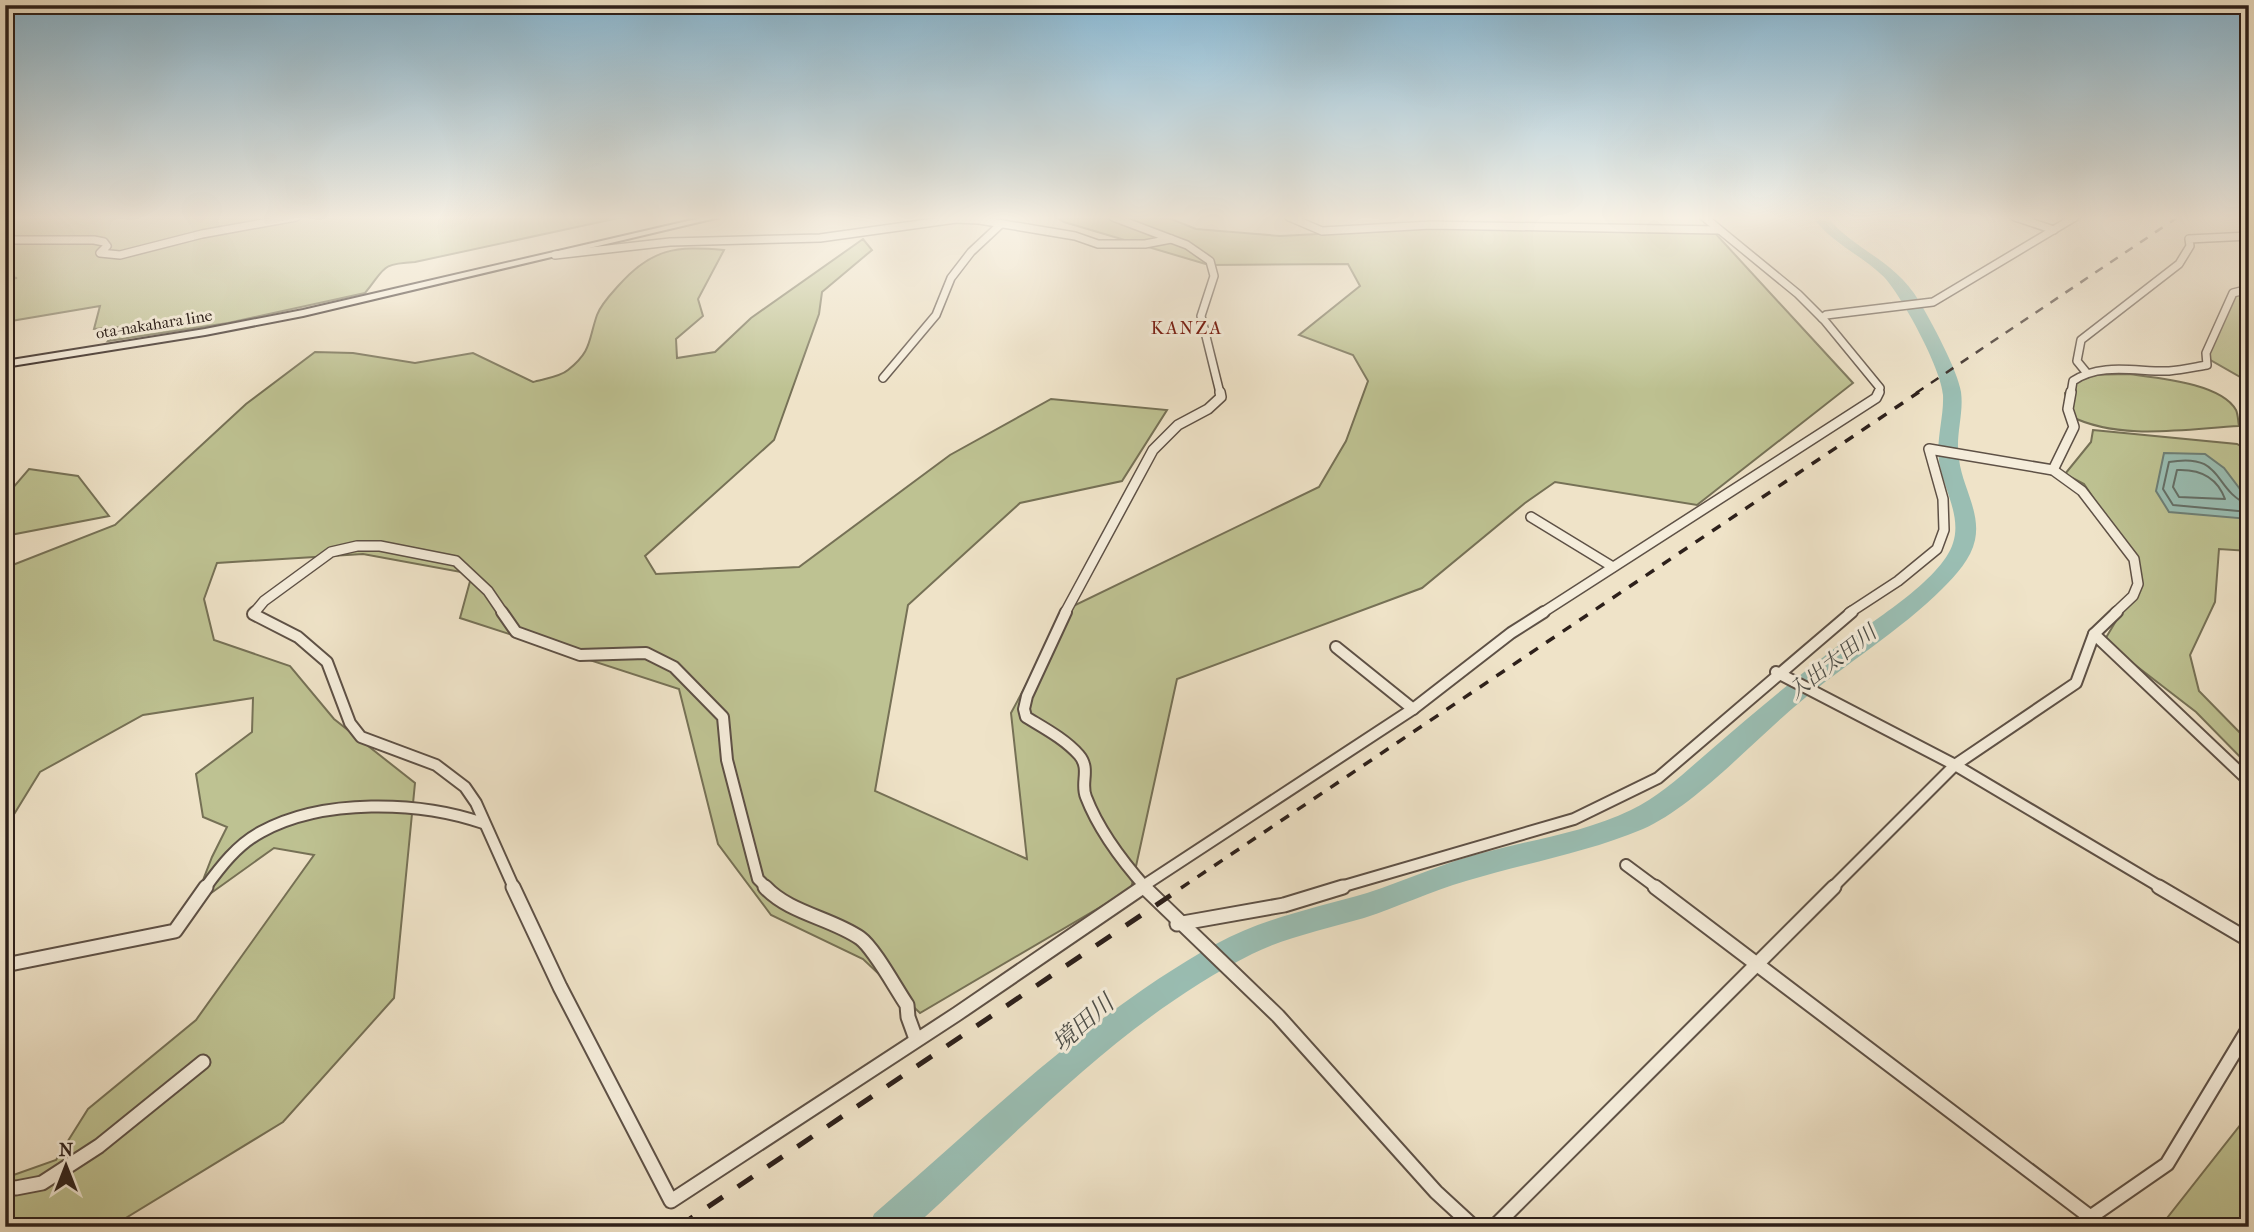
<svg xmlns="http://www.w3.org/2000/svg" width="2254" height="1232" font-family="'IM FELL French Canon','Noto Serif JP',serif">
<style>
.green{fill:#bec292;stroke:#767156;stroke-width:2}
.water{fill:#9abeb3;stroke:#6e7f76;stroke-width:2}
.lines{fill:none;stroke-linecap:round;stroke-linejoin:round}
.shore{stroke:#646f67;stroke-width:2}
.river{fill:#9abeb3;fill-rule:evenodd}
.minor-far3-casing{stroke:#5e5146;stroke-width:10}
.minor-far2-casing{stroke:#5e5146;stroke-width:12}
.minor-far1-casing{stroke:#5e5146;stroke-width:14}
.minor-casing{stroke:#5e5146;stroke-width:17}
.secondary-casing{stroke:#2d201b;stroke-width:4}
.minor-far3{stroke:#f5eddb;stroke-width:7}
.minor-far2{stroke:#f5eddb;stroke-width:9}
.minor-far1{stroke:#f5eddb;stroke-width:10}
.minor{stroke:#f5eddb;stroke-width:13}
.secondary{fill:#f5eddb;fill-rule:evenodd}
.rail-far2{stroke:#2d201b;stroke-width:2.5;stroke-dasharray:9 9;stroke-linecap:butt}
.rail-far1{stroke:#2d201b;stroke-width:3.5;stroke-dasharray:10 10;stroke-linecap:butt}
.rail{stroke:#2d201b;stroke-width:5;stroke-dasharray:18 18;stroke-linecap:butt}
.labels{text-anchor:middle;dominant-baseline:central;stroke-width:6;stroke-linejoin:round;paint-order:stroke}
.far-street-label{font-size:16px;fill:#2d201b;stroke:#f5eddb}
.far-neighbourhood-label{font-size:18px;letter-spacing:2px;fill:#7a1f14;stroke:#f5eddb}
.water-label{font-size:21px;font-style:italic;fill:#4e4f49;stroke:#f5eddb}
.near-water-label{font-size:24px;font-style:italic;fill:#4e4f49;stroke:#f5eddb}
</style>
<rect width="100%" height="100%" fill="#efe3c8"/>
<filter id="stains"><feTurbulence type="fractalNoise" baseFrequency=".00286" numOctaves="4"/><feColorMatrix values="0 0 0 0 .2 0 0 0 0 .09 0 0 0 0 .02 0 0 0 .5 -.17"/></filter>
<radialGradient id="worn" r=".72"><stop offset=".6" stop-color="#630" stop-opacity="0"/><stop offset="1" stop-color="#630" stop-opacity=".3"/></radialGradient>
<g class="green">
<path d="M 5,217 L 623,217 L 415,262 C 379,264 386,268 365,293 L 228,323 L 108,341 L 120,327 L 94,329 L 100,306 L 5,322 L 5,280 L 17,278 L 5,276 Z"/>
<path d="M 1056,217 L 1166,217 L 1196,229 L 1280,236 L 1414,229 L 1614,229 L 1715,233 L 1853,383 L 1697,505 L 1555,482 L 1525,503 L 1422,588 L 1177,679 L 1131,889 L 920,1013 L 863,959 L 771,915 L 718,844 L 679,689 L 460,618 L 472,574 L 363,554 L 217,563 L 204,599 L 214,640 L 290,666 L 334,719 L 415,783 L 394,998 L 283,1122 L 111,1227 L 5,1227 L 5,1178 L 56,1160 L 88,1109 L 196,1020 L 314,855 L 274,848 L 193,906 L 212,857 L 227,827 L 203,817 L 196,774 L 252,732 L 253,698 L 143,715 L 40,772 L 5,829 L 5,568 L 115,525 L 246,404 L 315,352 L 353,353 L 415,363 L 473,353 L 533,382 C 543,379 560,377 568,370 C 592,351 588,341 597,315 C 601,304 611,294 619,285 C 652,248 676,246 724,250 L 698,299 L 703,316 L 676,339 L 677,358 L 715,352 L 751,318 L 863,239 L 872,250 L 822,292 L 819,314 L 774,440 L 645,556 L 656,574 L 799,567 L 950,455 L 1051,399 L 1167,410 L 1122,481 L 1020,503 L 908,605 L 875,791 L 1027,859 L 1011,713 L 1067,609 L 1319,487 L 1346,441 L 1368,381 L 1353,355 L 1299,335 L 1360,286 L 1348,264 L 1209,265 L 1064,222 Z"/>
<polygon points="2249,291 2249,382 2207,358 2233,293"/>
<path d="M 2129,374 C 2157,378 2221,383 2236,410 C 2238,414 2238,421 2239,426 C 2185,429 2120,441 2070,416 L 2065,393 L 2083,375 Z"/>
<polygon points="2093,430 2237,444 2249,451 2249,551 2219,549 2215,602 2190,655 2199,691 2249,742 2249,766 2196,712 2104,641 2138,584 2128,550 2084,484 2065,474 2091,442"/>
<polygon points="29,469 78,476 109,516 5,536 5,497"/>
<polygon points="2249,1114 2249,1227 2160,1227"/>
</g>
<polygon class="water" points="2164,453 2205,454 2224,468 2249,501 2249,519 2169,512 2156,491"/>
<g class="lines">
<g class="shore">
<path d="M 2177,470 C 2199,469 2217,477 2225,499 L 2179,497 L 2173,487 Z"/>
<path d="M 2249,505 C 2212,490 2225,452 2169,462 L 2163,489 L 2173,505 L 2249,512"/>
</g>
<path class="river" d="M 1813,217 L 1827,217 C 1855,251 1894,259 1919,301 C 1931,321 1958,371 1961,392 C 1964,414 1955,436 1959,459 C 1962,486 1981,512 1975,540 C 1971,559 1956,575 1943,588 C 1900,631 1845,664 1799,703 C 1753,741 1695,806 1643,829 C 1586,853 1525,863 1466,881 C 1431,891 1398,907 1364,918 C 1326,929 1287,937 1252,954 C 1122,1019 1020,1131 914,1227 L 869,1227 L 874,1214 C 984,1119 1088,1015 1216,944 C 1263,918 1316,908 1367,893 C 1407,880 1445,862 1486,852 C 1535,839 1586,832 1631,810 C 1662,795 1686,771 1712,749 C 1752,714 1793,680 1835,648 C 1867,625 1942,580 1953,543 C 1962,516 1943,488 1939,461 C 1936,439 1944,417 1943,395 C 1942,370 1901,294 1883,276 C 1860,254 1831,243 1813,217 Z"/>
<defs>
<g id="minor-far3">
<polyline points="1113,217 1187,245 1210,261 1214,276 1201,316 1220,393"/>
<polyline points="1289,217 1322,231 1431,225 1719,230"/>
<polyline points="1704,217 1798,294 1825,321 1880,388 1878,393"/>
<polyline points="2015,217 2054,230"/>
<polyline points="5,240 94,240 104,242 107,246 100,253 120,255 202,234 296,217"/>
<polyline points="555,255 670,242 820,238 956,219 979,220 1075,236 1098,244 1145,244 1171,239"/>
<polyline points="1822,318 1826,315 1933,302 2075,217"/>
<polyline points="2086,372 2077,361 2081,340 2179,264 2190,246 2189,239 2249,236"/>
<polyline points="883,378 936,315 951,278 971,252 1001,224"/>
<path d="M 2071,393 L 2073,381 C 2101,362 2137,372 2169,371 C 2182,370 2195,367 2207,365 L 2206,353 L 2233,293 L 2249,289"/>
</g>
<g id="minor-far2">
<polyline points="2053,470 2074,427 2068,409 2071,392"/>
<polyline points="1531,517 1613,567"/>
<polyline points="254,613 264,601 331,552 357,546 380,546 456,561 488,591 503,613"/>
<polyline points="1065,613 1153,450 1178,425 1208,409 1221,397 1220,392"/>
<polyline points="1542,613 1876,398 1879,392"/>
<polyline points="1849,613 1898,581 1937,549 1944,530 1943,499 1929,449 2053,470 2082,491 2134,559 2138,584 2133,596 2115,613"/>
</g>
<g id="minor-far1">
<polyline points="255,612 253,614 298,637 327,662 350,723 361,737 436,765 465,787 476,803 514,888"/>
<polyline points="502,612 516,632 580,655 646,653 674,667 723,717 727,760 758,879 767,888"/>
<path d="M 1066,612 L 1027,696 L 1024,709 L 1026,717 C 1044,728 1065,739 1079,755 C 1091,769 1080,783 1086,797 C 1099,831 1122,861 1146,888"/>
<polyline points="2094,634 2249,781"/>
<polyline points="1336,647 1413,709"/>
<polyline points="1776,672 1955,765 2162,888"/>
<polyline points="1626,865 1657,888"/>
<path d="M 205,888 C 221,866 237,845 261,832 C 323,798 419,801 483,823"/>
<polyline points="1140,888 1413,709 1511,633 1544,612"/>
<polyline points="1337,888 1574,819 1658,778 1852,612"/>
<polyline points="1832,888 1955,765 2076,683 2094,634 2117,612"/>
</g>
<g id="minor">
<polyline points="513,887 560,987 671,1201 957,1014 1143,887"/>
<path d="M 765,887 C 789,913 831,918 860,938 C 874,948 896,989 907,1005 L 908,1017 L 916,1039"/>
<polyline points="1144,887 1278,1016 1436,1192 1474,1227"/>
<polyline points="1655,887 2089,1216"/>
<polyline points="2159,887 2249,940"/>
<polyline points="1177,924 1284,905 1343,887"/>
<polyline points="5,965 175,931 206,887"/>
<polyline points="5,1187 16,1188 42,1183 99,1146 203,1062"/>
<polyline points="1494,1227 1834,887"/>
<polyline points="2076,1227 2167,1164 2249,1028"/>
</g>
<polygon id="secondary" points="705,217 720,217 303,316 205,335 5,367 5,361 205,329 303,310"/>
</defs>
<use href="#minor-far3" class="minor-far3-casing"/>
<use href="#minor-far2" class="minor-far2-casing"/>
<use href="#minor-far1" class="minor-far1-casing"/>
<use href="#minor" class="minor-casing"/>
<use href="#secondary" class="secondary-casing"/>
<use href="#minor-far3" class="minor-far3"/>
<use href="#minor-far2" class="minor-far2"/>
<use href="#minor-far1" class="minor-far1"/>
<use href="#minor" class="minor"/>
<use href="#secondary" class="secondary"/>
<polyline class="rail-far2" points="1916,393 2178,217"/>
<polyline class="rail-far1" points="1181,888 1919,392"/>
<polyline class="rail" points="678,1227 1183,887"/>
</g>
<linearGradient id="sky" x2="0" y2="1"><stop stop-color="#89b8d3"/><stop offset="0.56" stop-color="#f8f2e6"/><stop offset="1" stop-color="#f8f2e6" stop-opacity="0"/></linearGradient>
<rect width="2254" height="389" fill="url(#sky)"/>
<g class="labels">
<g class="far-street-label">
<text transform="translate(154 324) rotate(-9)">ota-nakahara line</text>
</g>
<g class="far-neighbourhood-label">
<text x="1187" y="328">KANZA</text>
</g>
<g class="water-label">
<text transform="translate(1832 662) rotate(-38)">入出太田川</text>
</g>
<g class="near-water-label">
<text transform="translate(1083 1023) rotate(-41)">境田川</text>
</g>
</g>
<rect width="2254" height="1232" fill="none" stroke="#efe3c8" stroke-width="28"/>
<rect x="7" y="7" width="2240" height="1218" fill="none" stroke="#2d201b" stroke-width="3.5"/>
<rect x="14" y="14" width="2226" height="1204" fill="none" stroke="#2d201b" stroke-width="2"/>
<g transform="translate(66 1166)" stroke="#f5eddb" stroke-width="5" paint-order="stroke">
<path d="M0-5L12 26L0 18L-12 26Z" fill="#2d201b"/>
<text y="-10" font-size="19" font-weight="bold" text-anchor="middle" fill="#2d201b">N</text>
</g>
<rect width="100%" height="100%" filter="url(#stains)"/>
<rect width="100%" height="100%" fill="url(#worn)"/>
</svg>
